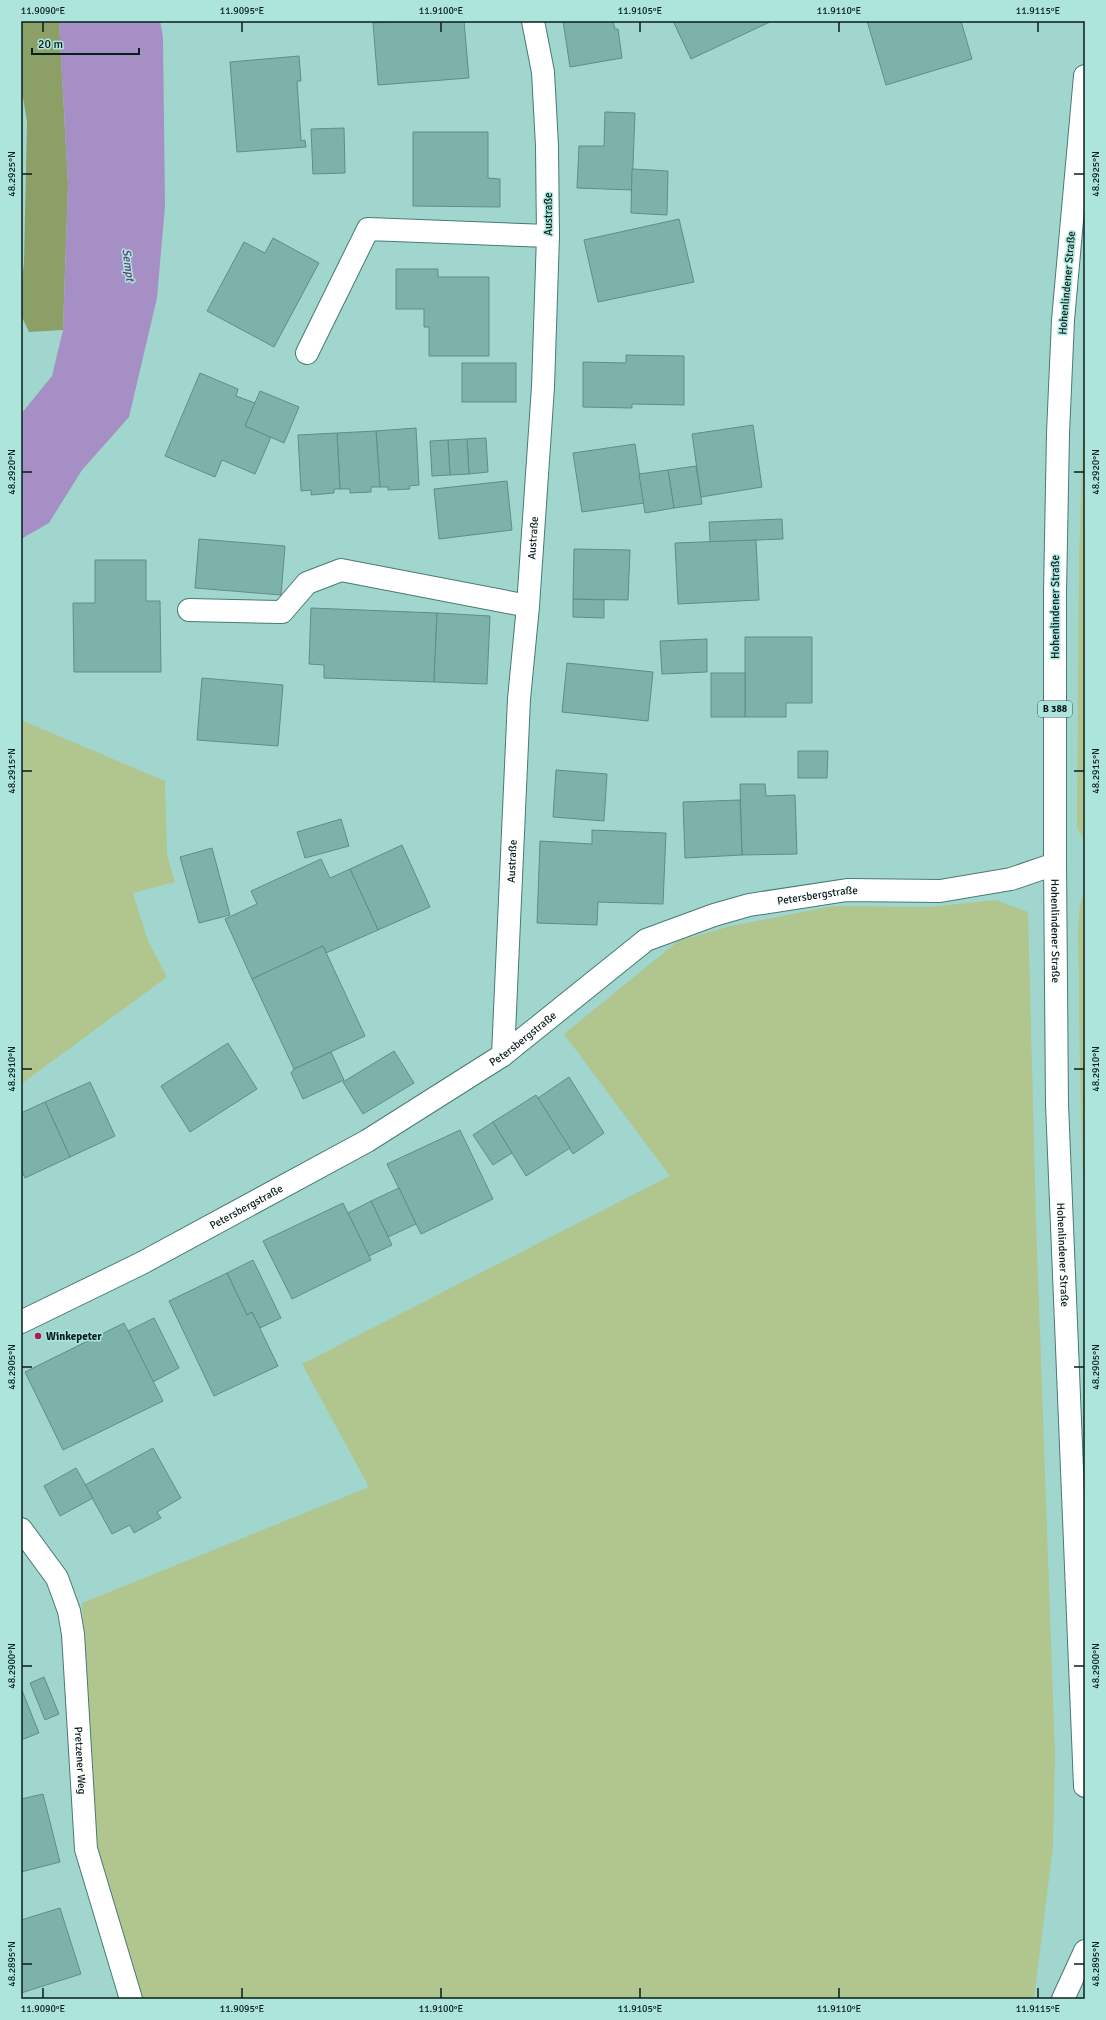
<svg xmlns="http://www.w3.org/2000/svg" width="1106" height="2020" font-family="Signika,sans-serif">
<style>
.green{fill:#b1c58f}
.forest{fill:#8b9f67}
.water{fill:#a68fc4}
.building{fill:#7cb2aa;stroke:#5b9088}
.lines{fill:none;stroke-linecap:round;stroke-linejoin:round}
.minor-casing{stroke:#477b74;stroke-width:24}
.major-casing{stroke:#477b74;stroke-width:24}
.minor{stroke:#fff;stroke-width:22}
.major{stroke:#fff;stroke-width:22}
.ticks{fill:none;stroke:#081e1b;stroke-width:1.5}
.poi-dot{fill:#ac1c54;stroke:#ade4db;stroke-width:1.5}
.labels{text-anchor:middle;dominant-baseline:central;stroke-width:3;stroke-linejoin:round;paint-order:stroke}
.shield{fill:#ade4db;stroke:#3a5955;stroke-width:1}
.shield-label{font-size:10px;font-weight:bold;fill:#081e1b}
.street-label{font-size:11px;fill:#081e1b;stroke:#ade4db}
.poi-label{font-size:11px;font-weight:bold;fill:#081e1b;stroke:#ade4db;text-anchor:start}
.water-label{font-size:12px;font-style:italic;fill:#5d3d80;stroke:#ade4db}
.neatline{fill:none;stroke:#081e1b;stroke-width:1.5}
.ticks-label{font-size:10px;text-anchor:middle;fill:#081e1b}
</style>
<rect width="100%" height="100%" fill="#a0d6ce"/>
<g class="green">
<polygon points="1085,368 1085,842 1077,827 1079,560"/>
<polygon points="21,720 165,781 167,855 175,882 133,893 148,941 167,977 21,1084"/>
<path d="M 1085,891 L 1085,1237 C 1082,1151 1079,1064 1079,978 C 1079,958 1075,905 1085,891 Z"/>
<polygon points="996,900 1028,912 1036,1222 1055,1755 1053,1846 1034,1999 136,1999 95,1841 82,1603 369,1487 302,1364 670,1176 564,1034 678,941 731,926 833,906 929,907"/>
</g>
<polygon class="forest" points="21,21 59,21 68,184 63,330 29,332 21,315 21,289 24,263 27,121 21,86"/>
<polygon class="water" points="59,21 160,21 163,37 165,206 157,298 129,417 82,470 49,523 21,539 21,414 52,376 63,330 68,184"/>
<g class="building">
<polygon points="402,21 464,21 469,78 378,85 373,23"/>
<polygon points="563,21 613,21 615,29 618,29 622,58 570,67"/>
<polygon points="673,21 772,21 691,59"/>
<polygon points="867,21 961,21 972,59 886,85"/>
<polygon points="299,56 301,81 297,81 301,141 305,140 306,147 237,152 230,62"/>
<polygon points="605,112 635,113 632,190 577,188 579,146 604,146"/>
<polygon points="344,128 345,173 313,174 311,129"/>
<polygon points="413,132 488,132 488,178 500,179 500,207 413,206"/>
<polygon points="632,169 668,171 667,215 631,213"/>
<polygon points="679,219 694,282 598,302 584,240"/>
<polygon points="273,238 319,263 274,347 207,311 244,242 265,253"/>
<polygon points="396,269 438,269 438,277 489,277 489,356 429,356 429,327 424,327 424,309 396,309"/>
<polygon points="626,355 684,356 684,405 632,404 632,408 583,407 583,362 626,363"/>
<rect x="462" y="363" width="54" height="39"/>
<polygon points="200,373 238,389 236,396 255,403 245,426 271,437 255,474 222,460 215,477 165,456"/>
<polygon points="260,391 299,407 284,443 245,426"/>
<polygon points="753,425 762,487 701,497 692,434"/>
<polygon points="416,428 419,485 409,486 410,489 388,490 388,487 380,487 376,431"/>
<polygon points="376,431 380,487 371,487 371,492 350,493 350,489 340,489 337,433"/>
<polygon points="337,433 340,489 334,489 334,493 311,495 311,490 301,491 298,435"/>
<polygon points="486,438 488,472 469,474 467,439"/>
<polygon points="467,439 469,474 450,475 448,440"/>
<polygon points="448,440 450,475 432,476 430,441"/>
<polygon points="635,444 644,503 582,512 573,453"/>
<polygon points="696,466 702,504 674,508 668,470"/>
<polygon points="668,470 674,508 645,513 639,474"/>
<polygon points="507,481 512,530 439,539 434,489"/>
<polygon points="782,519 783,539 710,542 709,522"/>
<polygon points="199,539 285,546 281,595 195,588"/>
<polygon points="756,540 759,600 678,604 675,543"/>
<polygon points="574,549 630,550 628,600 573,599"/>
<polygon points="95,560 146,560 146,601 160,601 161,672 74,672 73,603 95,603"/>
<polygon points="573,599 604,600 604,618 573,617"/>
<polygon points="311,608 437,613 434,682 324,678 324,665 309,664"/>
<polygon points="437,613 490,616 487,684 434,682"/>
<polygon points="745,637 812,637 812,703 786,703 786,717 745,717"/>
<polygon points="707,639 707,672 662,674 660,641"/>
<polygon points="567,663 653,672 648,721 562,712"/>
<rect x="711" y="673" width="34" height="44"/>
<polygon points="202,678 283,685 278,746 197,740"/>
<polygon points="798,751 828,751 827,778 798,778"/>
<polygon points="556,770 607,774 604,821 553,817"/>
<polygon points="740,784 765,784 766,796 795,795 797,854 742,855"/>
<polygon points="740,800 742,855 685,858 683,802"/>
<polygon points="341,819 349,846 305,858 297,832"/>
<polygon points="592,830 666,833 663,904 598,902 597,925 537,923 540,841 592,844"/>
<polygon points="402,845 430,907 378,930 350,869"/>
<polygon points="212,848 230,915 199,923 180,857"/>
<polygon points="321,859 330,878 350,869 378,930 326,953 323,946 252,979 225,919 257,904 251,891"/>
<polygon points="323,946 365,1036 294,1069 252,979"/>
<polygon points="228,1043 257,1089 190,1132 161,1086"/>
<polygon points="394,1051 414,1083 363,1114 343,1082"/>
<polygon points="331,1052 344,1080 303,1099 291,1073 294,1069"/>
<polygon points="569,1077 604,1133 573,1154 538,1098"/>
<polygon points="90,1082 115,1136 70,1157 45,1102"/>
<polygon points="536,1095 570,1148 526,1176 493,1122"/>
<polygon points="45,1102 70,1157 25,1178 21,1169 21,1113"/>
<polygon points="493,1122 512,1153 493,1165 473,1135"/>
<polygon points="460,1130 493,1199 421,1234 387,1164"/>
<polygon points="399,1188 416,1224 388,1237 371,1201"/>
<polygon points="371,1201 392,1245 369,1256 348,1213"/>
<polygon points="343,1203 371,1260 292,1299 263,1241"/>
<polygon points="253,1260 281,1318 260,1328 252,1312 247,1315 227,1273"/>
<polygon points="227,1273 247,1315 252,1312 278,1366 214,1396 169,1301"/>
<polygon points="154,1318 179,1368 153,1382 128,1331"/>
<polygon points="124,1323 163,1401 63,1450 25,1372"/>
<polygon points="153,1448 181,1498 157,1512 161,1518 134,1533 130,1525 112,1534 85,1485"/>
<polygon points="76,1468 93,1498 60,1516 44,1486"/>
<polygon points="44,1677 59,1714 45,1720 30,1683"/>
<polygon points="21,1688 39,1733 21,1740"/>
<polygon points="43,1794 60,1862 21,1872 21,1799"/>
<polygon points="60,1908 81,1974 21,1993 21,1920"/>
</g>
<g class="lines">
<defs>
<g id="minor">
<polyline points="307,353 368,229 548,236"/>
<polyline points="189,610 282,612 307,583 341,570 528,606"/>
<path id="s1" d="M 503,1055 L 519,699 L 528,606 L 543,387 L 548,236 L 547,146 L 543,72 L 533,21"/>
<path id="s2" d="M 21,1322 L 142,1263 L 367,1141 L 503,1055 L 646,940 L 714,915 L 749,905 L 847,890 L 940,891 L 1011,879 L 1055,864"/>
<path id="s3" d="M 21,1529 L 57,1578 L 69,1611 L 73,1634 L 86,1849 L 131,1999"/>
<polyline points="1063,1999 1085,1951"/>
</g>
<g id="major">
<path id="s4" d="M 1085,76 L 1063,320 L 1058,433 L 1055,593 L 1055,864 L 1057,1104 L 1085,1786"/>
</g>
</defs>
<use href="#minor" class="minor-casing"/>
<use href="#major" class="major-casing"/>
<use href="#minor" class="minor"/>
<use href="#major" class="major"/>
</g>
<path class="ticks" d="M 43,22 L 43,32M 242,22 L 242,32M 441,22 L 441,32M 640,22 L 640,32M 839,22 L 839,32M 1038,22 L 1038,32M 22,174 L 32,174M 1074,174 L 1084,174M 22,472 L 32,472M 1074,472 L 1084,472M 22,771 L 32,771M 1074,771 L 1084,771M 22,1069 L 32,1069M 1074,1069 L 1084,1069M 22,1367 L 32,1367M 1074,1367 L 1084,1367M 22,1666 L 32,1666M 1074,1666 L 1084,1666M 22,1964 L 32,1964M 1074,1964 L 1084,1964M 43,1988 L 43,1998M 242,1988 L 242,1998M 441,1988 L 441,1998M 640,1988 L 640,1998M 839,1988 L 839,1998M 1038,1988 L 1038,1998"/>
<circle class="poi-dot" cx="38" cy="1336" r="4"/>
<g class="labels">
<rect class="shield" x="1038" y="701" width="34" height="16" rx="3"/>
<g class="shield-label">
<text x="1055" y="709">B 388</text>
</g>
<g class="street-label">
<text transform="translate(548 214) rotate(-90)">Austraße</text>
<text transform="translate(1067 283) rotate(-85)">Hohenlindener Straße</text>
<text stroke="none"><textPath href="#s1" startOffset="518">Austraße</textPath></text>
<text transform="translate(1055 607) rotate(-90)">Hohenlindener Straße</text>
<text stroke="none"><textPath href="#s1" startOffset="194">Austraße</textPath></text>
<text stroke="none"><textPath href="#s2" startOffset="913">Petersbergstraße</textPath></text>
<text stroke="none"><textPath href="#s4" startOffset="856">Hohenlindener Straße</textPath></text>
<text stroke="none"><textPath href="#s2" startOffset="577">Petersbergstraße</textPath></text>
<text stroke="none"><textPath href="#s2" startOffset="253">Petersbergstraße</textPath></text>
<text stroke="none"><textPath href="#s4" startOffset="1180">Hohenlindener Straße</textPath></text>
<text stroke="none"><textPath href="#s3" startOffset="246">Pretzener Weg</textPath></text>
</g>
<g class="poi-label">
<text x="46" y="1336">Winkepeter</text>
</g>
<g class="water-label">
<text transform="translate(128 265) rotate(83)">Sempt</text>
</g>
</g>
<rect width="1106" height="2020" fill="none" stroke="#ade4db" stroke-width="44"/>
<path d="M32 48v6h107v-6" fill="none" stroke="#081e1b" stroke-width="2"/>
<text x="38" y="48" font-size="12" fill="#081e1b" stroke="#ade4db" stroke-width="3" paint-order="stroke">20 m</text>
<rect x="22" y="22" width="1062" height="1976" class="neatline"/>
<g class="ticks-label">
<text x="43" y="14">11.9090°E</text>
<text x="242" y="14">11.9095°E</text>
<text x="441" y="14">11.9100°E</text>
<text x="640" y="14">11.9105°E</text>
<text x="839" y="14">11.9110°E</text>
<text x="1038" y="14">11.9115°E</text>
<text transform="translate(11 174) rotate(-90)" y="4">48.2925°N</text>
<text transform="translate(1095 174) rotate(-90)" y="4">48.2925°N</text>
<text transform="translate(11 472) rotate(-90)" y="4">48.2920°N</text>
<text transform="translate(1095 472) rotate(-90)" y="4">48.2920°N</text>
<text transform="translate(11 771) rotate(-90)" y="4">48.2915°N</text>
<text transform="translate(1095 771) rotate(-90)" y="4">48.2915°N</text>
<text transform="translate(11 1069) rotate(-90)" y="4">48.2910°N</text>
<text transform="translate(1095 1069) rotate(-90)" y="4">48.2910°N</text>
<text transform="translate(11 1367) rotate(-90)" y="4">48.2905°N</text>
<text transform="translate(1095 1367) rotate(-90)" y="4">48.2905°N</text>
<text transform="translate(11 1666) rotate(-90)" y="4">48.2900°N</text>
<text transform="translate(1095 1666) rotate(-90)" y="4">48.2900°N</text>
<text transform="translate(11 1964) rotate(-90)" y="4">48.2895°N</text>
<text transform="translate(1095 1964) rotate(-90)" y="4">48.2895°N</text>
<text x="43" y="2012">11.9090°E</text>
<text x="242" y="2012">11.9095°E</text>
<text x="441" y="2012">11.9100°E</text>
<text x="640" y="2012">11.9105°E</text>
<text x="839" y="2012">11.9110°E</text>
<text x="1038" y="2012">11.9115°E</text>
</g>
</svg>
